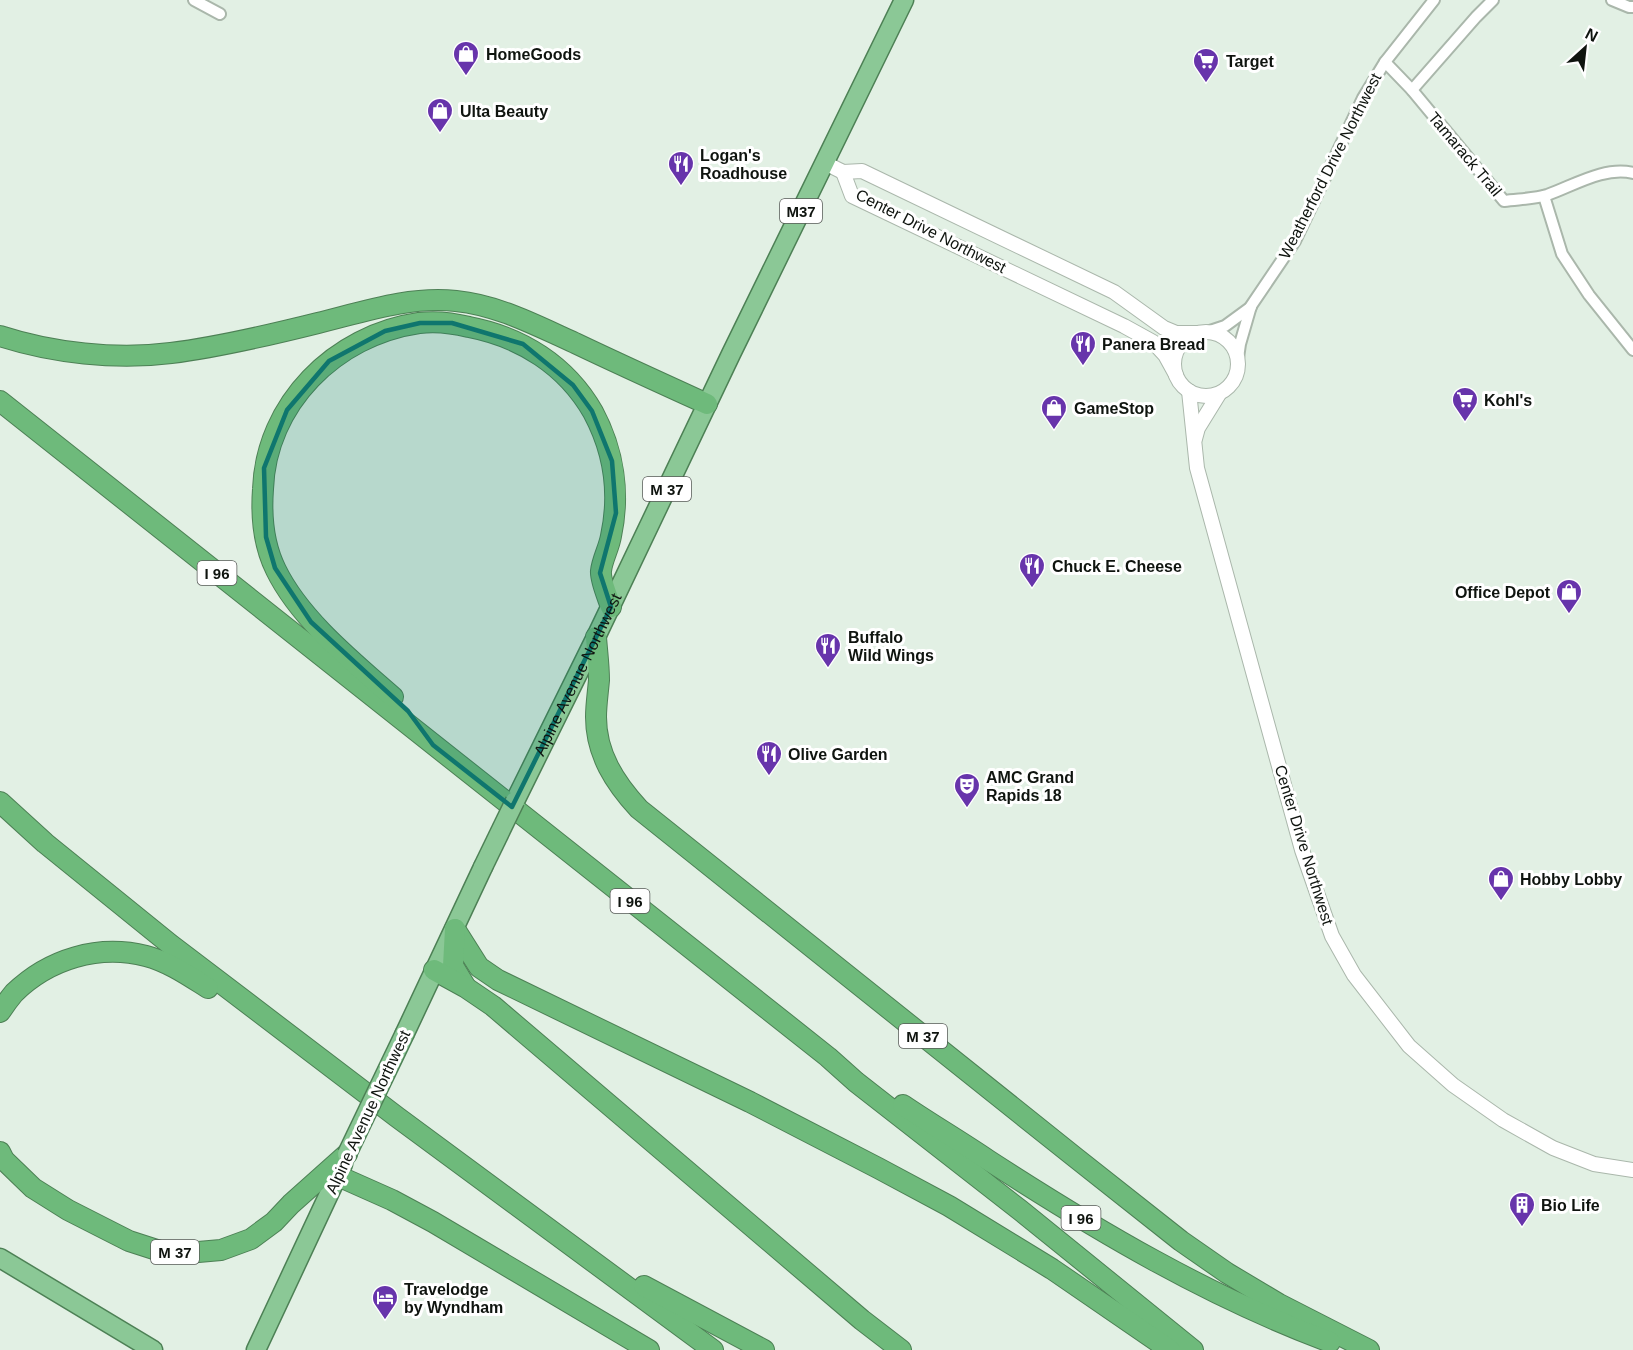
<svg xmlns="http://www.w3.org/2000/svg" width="1633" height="1350" font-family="Helvetica,sans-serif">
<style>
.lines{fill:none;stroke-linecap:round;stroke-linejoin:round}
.minor-casing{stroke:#aab7ab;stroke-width:14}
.tertiary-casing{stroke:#aab7ab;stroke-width:16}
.trunk-casing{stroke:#4d8055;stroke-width:21}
.motorway-casing{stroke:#4d8055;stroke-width:22}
.minor{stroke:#fff;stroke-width:10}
.tertiary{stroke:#fff;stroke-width:14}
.trunk{stroke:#8bc896;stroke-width:18}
.motorway{stroke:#6eba7b;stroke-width:20}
.trunk-bridge-casing{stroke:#4d8055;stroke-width:21;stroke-linecap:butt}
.trunk-bridge{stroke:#8bc896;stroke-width:18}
.marked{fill:#0f766e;fill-opacity:0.2;stroke:#0f766e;stroke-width:4.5;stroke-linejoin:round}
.labels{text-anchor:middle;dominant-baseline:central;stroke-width:6;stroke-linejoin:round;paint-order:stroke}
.shield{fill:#fff;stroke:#575a57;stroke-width:1.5}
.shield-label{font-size:15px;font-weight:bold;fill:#0f140f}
.poi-label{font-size:16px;font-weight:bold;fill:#0f140f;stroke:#fff;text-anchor:start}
.street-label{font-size:16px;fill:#0f140f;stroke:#fff}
</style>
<rect width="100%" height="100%" fill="#e2f0e4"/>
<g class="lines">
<defs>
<g id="minor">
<polyline points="194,0 220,14"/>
<polyline points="1612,0 1629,7 1633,7"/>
<path d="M 1385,62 L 1412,90 L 1504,201 C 1518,199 1534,199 1547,195 C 1573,186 1604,166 1633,173"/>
<polyline points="1412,90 1476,17 1493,0"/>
<polyline points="1544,196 1562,254 1589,295 1633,350"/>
<polyline points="1207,332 1225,326 1251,307"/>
<polyline points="1238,358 1240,344 1251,306 1295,241 1363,98 1385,62 1434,0"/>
</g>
<g id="tertiary">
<polyline points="825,163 843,172 862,171 1114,292 1164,328 1176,333 1197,333"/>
<polyline points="843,172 852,196 1124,326 1153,342 1165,355 1176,375"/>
<circle cx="1206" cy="364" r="32"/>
<polyline points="1189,391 1197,468 1302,850 1332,936 1354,975 1409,1046 1453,1085 1503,1120 1553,1148 1594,1164 1633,1170"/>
<polyline points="1195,439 1198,428 1219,394"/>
</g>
<g id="trunk">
<path id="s1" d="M 515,801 L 596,637 L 731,354 L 904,0"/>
<polyline points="405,1033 483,867"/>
<polyline points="0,1258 153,1350"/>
<polyline points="256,1350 343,1164"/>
</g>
<g id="motorway">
<path d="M 0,336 C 52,353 116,360 171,353 C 220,347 270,335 318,323 C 363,312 409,296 456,301 C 498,305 537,326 575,343 C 619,364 663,384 707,404"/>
<polyline points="0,401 828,1057 856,1082 1020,1210 1193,1350"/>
<path d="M 596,637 C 597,651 599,666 599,680 C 598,692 596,705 596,717 C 596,754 615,783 639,809 L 1076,1158 L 1181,1241 L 1227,1273 L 1279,1304 L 1369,1350"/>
<path d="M 393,697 C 352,661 300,619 276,570 C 264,546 261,516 263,489 C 266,404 335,335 419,323 C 435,321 453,323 469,327 C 521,337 566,365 593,412 C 614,451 620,494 611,536 C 609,548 602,560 601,571 C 600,580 608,598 611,607"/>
<polyline points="0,802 45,843 171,945 397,1117 713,1350"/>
<polyline points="455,929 479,967 498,980 750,1102 878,1168 949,1206 1052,1269 1170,1350"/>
<polyline points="455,929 453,966 465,986"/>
<polyline points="434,970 465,987 493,1006 862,1320 901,1350"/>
<path d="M 0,1012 C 4,1006 9,999 14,993 C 49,959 98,944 146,956 C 169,962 189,976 208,988"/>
<path d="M 903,1105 C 931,1124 960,1141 988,1160 C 1096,1230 1209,1297 1330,1342"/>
<polyline points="0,1152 4,1160 33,1188 68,1210 129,1241 160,1251 187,1253 221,1250 251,1239 274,1222 291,1204 347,1154"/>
<polyline points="338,1176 392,1200 433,1222 649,1350"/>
<polyline points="644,1286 764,1350"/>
</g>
</defs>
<use href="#minor" class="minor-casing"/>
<use href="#tertiary" class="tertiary-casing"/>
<use href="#trunk" class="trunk-casing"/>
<use href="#motorway" class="motorway-casing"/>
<use href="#minor" class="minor"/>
<use href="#tertiary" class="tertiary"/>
<use href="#trunk" class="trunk"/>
<use href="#motorway" class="motorway"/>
<defs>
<g id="trunk-bridge">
<polyline points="483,867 515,801"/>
<polyline points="347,1154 405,1033"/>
</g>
</defs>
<use href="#trunk-bridge" class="trunk-bridge-casing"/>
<use href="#trunk-bridge" class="trunk-bridge"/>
</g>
<path class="marked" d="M 420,323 L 452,323 L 523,344 L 573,385 L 592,411 L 612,461 L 616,513 L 600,573 L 611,607 L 512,807 L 433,745 L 408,711 L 311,622 L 275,568 L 266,537 L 264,468 L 287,410 L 329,361 L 385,331 Z"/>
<defs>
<symbol id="shop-pin" viewBox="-11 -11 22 30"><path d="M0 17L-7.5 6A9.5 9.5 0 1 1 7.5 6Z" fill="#6734ab" stroke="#fff"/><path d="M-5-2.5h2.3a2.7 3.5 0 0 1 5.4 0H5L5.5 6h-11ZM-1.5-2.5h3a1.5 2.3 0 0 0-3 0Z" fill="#fff"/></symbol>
<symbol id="supermarket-pin" viewBox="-11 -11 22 30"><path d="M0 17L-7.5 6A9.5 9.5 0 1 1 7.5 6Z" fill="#6734ab" stroke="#fff"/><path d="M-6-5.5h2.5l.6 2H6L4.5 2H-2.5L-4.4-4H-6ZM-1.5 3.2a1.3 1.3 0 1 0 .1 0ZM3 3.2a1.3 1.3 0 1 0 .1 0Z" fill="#fff"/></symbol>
<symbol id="restaurant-pin" viewBox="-11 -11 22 30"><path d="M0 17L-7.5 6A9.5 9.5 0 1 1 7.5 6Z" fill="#6734ab" stroke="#fff"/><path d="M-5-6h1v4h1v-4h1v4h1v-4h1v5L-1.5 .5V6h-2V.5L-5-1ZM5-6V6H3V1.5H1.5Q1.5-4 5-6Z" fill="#fff"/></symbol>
<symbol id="theatre-pin" viewBox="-11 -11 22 30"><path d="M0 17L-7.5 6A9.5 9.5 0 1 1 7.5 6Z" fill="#6734ab" stroke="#fff"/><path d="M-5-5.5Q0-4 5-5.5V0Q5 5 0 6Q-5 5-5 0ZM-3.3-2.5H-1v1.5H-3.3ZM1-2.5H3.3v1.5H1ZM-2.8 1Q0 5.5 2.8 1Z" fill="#fff"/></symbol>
<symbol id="building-pin" viewBox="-11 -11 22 30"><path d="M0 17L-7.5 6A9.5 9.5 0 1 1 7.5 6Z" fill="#6734ab" stroke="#fff"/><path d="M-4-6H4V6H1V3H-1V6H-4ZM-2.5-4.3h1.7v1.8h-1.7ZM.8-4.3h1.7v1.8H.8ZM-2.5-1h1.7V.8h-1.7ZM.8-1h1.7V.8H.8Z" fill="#fff"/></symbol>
<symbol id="hotel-pin" viewBox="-11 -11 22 30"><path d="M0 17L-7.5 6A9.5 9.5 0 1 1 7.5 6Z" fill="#6734ab" stroke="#fff"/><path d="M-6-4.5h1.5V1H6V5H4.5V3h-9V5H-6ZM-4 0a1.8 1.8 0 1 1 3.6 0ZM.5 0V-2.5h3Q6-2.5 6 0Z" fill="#fff"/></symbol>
</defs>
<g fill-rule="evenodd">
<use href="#shop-pin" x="451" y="39" width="30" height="40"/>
<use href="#supermarket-pin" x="1191" y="46" width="30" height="40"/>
<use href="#shop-pin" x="425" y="96" width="30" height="40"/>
<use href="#restaurant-pin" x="666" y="149" width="30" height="40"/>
<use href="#restaurant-pin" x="1068" y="329" width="30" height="40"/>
<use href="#supermarket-pin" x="1450" y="385" width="30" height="40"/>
<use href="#shop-pin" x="1039" y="393" width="30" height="40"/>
<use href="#restaurant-pin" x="1017" y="551" width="30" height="40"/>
<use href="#shop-pin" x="1554" y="577" width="30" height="40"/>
<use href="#restaurant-pin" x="813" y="631" width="30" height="40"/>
<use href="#restaurant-pin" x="754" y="739" width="30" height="40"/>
<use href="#theatre-pin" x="952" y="771" width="30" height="40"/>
<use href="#shop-pin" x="1486" y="864" width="30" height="40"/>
<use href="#building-pin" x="1507" y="1190" width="30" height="40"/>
<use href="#hotel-pin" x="370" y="1283" width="30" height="40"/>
</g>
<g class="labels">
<g class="shield">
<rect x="780" y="199" width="42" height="24" rx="4.5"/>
<rect x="643" y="477" width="48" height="24" rx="4.5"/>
<rect x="197.5" y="561" width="39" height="24" rx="4.5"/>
<rect x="610.5" y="889" width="39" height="24" rx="4.5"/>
<rect x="899" y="1024" width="48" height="24" rx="4.5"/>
<rect x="1061.5" y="1206" width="39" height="24" rx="4.5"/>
<rect x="151" y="1240" width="48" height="24" rx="4.5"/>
</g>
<g class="shield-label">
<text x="801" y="211">M37</text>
<text x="667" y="489">M 37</text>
<text x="217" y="573">I 96</text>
<text x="630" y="901">I 96</text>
<text x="923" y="1036">M 37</text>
<text x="1081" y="1218">I 96</text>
<text x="175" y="1252">M 37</text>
</g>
<g class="poi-label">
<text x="486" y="54">HomeGoods</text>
<text x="1226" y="61">Target</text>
<text x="460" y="111">Ulta Beauty</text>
<text x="700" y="155">Logan's<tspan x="700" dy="18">Roadhouse</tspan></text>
<text x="1102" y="344">Panera Bread</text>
<text x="1484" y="400">Kohl's</text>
<text x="1074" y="408">GameStop</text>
<text x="1052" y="566">Chuck E. Cheese</text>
<text x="1550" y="592" text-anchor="end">Office Depot</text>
<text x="848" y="637">Buffalo<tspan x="848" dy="18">Wild Wings</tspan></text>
<text x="788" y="754">Olive Garden</text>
<text x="986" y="777">AMC Grand<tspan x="986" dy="18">Rapids 18</tspan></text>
<text x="1520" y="879">Hobby Lobby</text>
<text x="1541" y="1205">Bio Life</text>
<text x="404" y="1289">Travelodge<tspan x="404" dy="18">by Wyndham</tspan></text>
</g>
<g class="street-label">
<text transform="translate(1465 154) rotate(50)">Tamarack Trail</text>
<text transform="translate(1330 166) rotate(-63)">Weatherford Drive Northwest</text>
<text transform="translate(931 231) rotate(27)">Center Drive Northwest</text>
<text stroke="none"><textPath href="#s1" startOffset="141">Alpine Avenue Northwest</textPath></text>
<text transform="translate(1304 845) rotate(73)">Center Drive Northwest</text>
<text transform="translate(368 1112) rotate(-65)">Alpine Avenue Northwest</text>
</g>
</g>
<g transform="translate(1585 48) rotate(27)" stroke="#ffffff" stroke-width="4.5" paint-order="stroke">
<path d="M0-4.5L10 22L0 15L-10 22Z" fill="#0f140f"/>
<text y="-9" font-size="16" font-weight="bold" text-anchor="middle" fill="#0f140f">N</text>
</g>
</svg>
